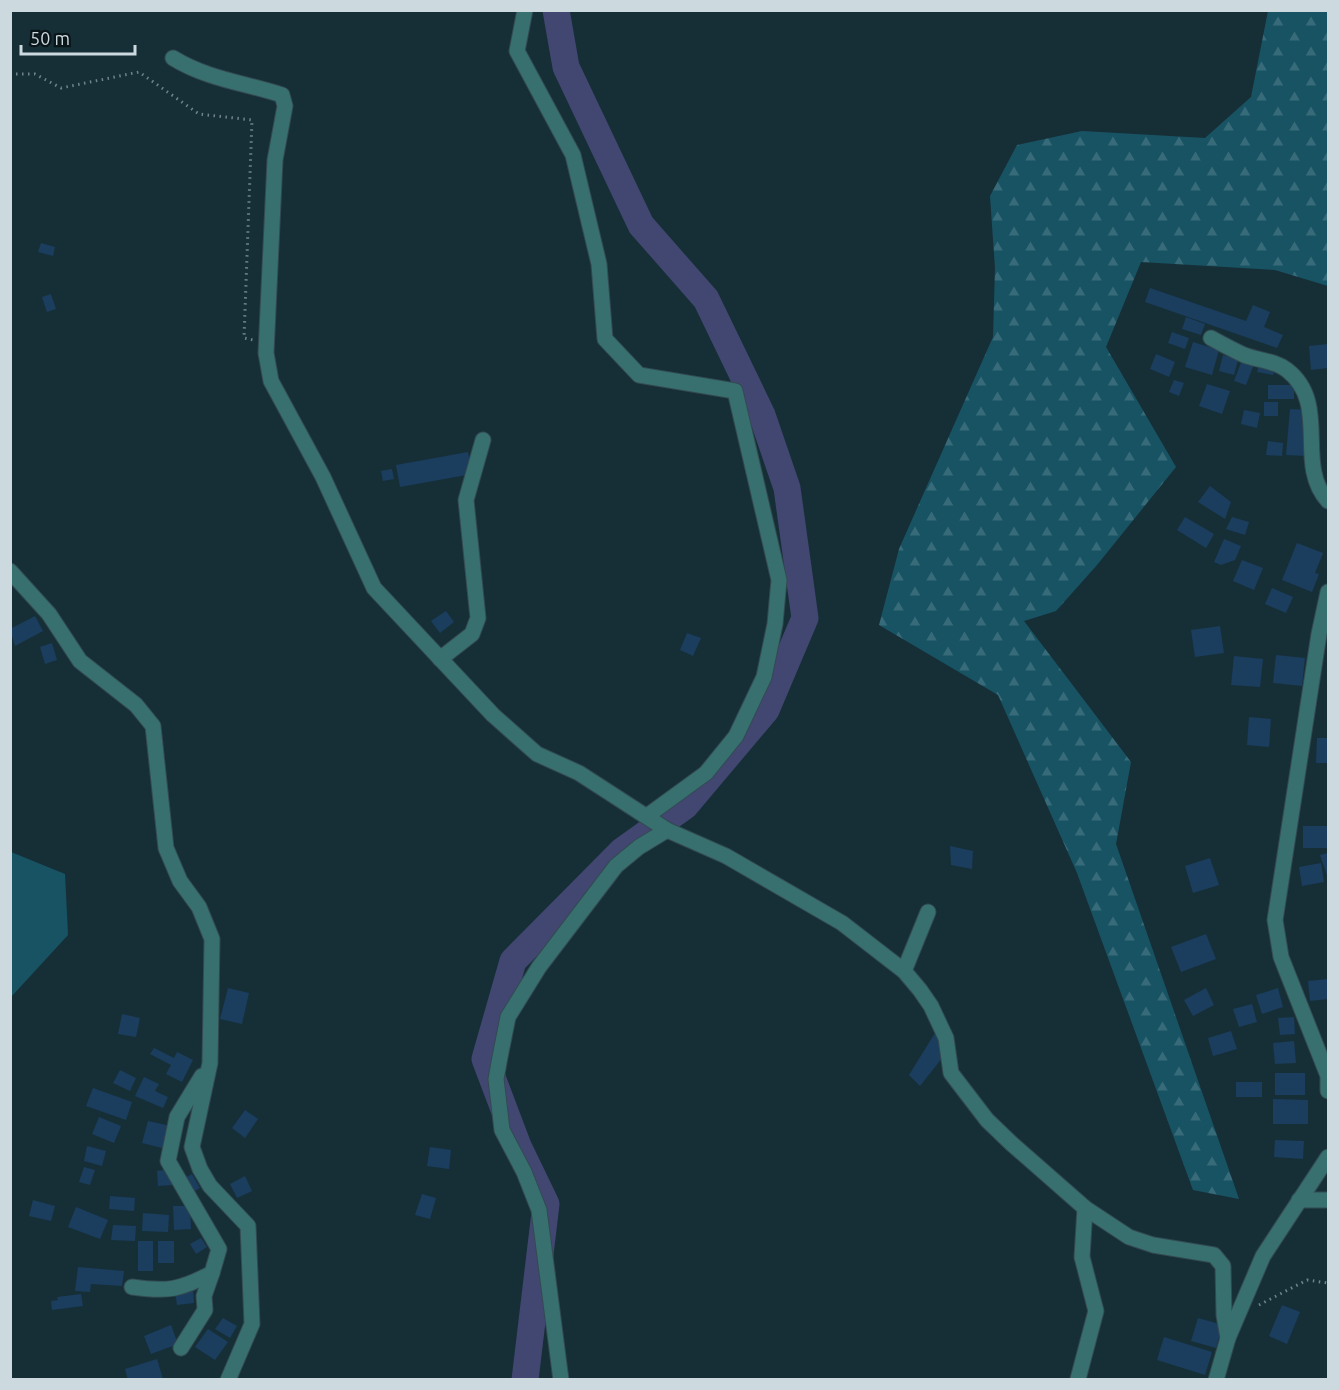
<svg xmlns="http://www.w3.org/2000/svg" width="1339" height="1390" font-family="Ubuntu,sans-serif">
<style>
.green{fill:#185364}
.forest{fill:url(#forest-firs)}
.lines{fill:none;stroke-linecap:round;stroke-linejoin:round}
.river{stroke:#424771;stroke-width:27}
.building{fill:#1b3d5e}
.minor-casing{stroke:#334a52;stroke-width:17}
.path{stroke:#6f838a;stroke-width:3;stroke-dasharray:1.5 4.5;stroke-linecap:butt}
.minor{stroke:#38706f;stroke-width:15}
</style>
<defs>
<pattern id="forest-firs" width="22" height="20" patternUnits="userSpaceOnUse" patternTransform="scale(1.5)"><rect width="22" height="20" fill="#185364"/><path d="M5 1l3.5 6h-7zM16 11l3.5 6h-7z" fill="#386b7a"/></pattern>
</defs>
<rect width="100%" height="100%" fill="#162f37"/>
<polygon class="green" points="11,852 65,874 68,935 11,997"/>
<polygon class="forest" points="1268,11 1328,11 1328,286 1275,270 1141,262 1106,347 1176,467 1097,565 1056,611 1024,621 1131,762 1116,844 1239,1199 1193,1190 1077,873 998,695 879,625 899,549 993,337 995,268 990,196 1017,145 1082,131 1205,138 1251,97"/>
<g class="lines">
<polyline class="river" points="525,1380 546,1204 518,1146 485,1059 513,961 622,851 685,806 766,710 805,618 787,488 762,415 706,299 641,225 566,67 556,10"/>
</g>
<g class="building">
<polygon points="41,243 55,247 53,256 38,252"/>
<polygon points="1150,288 1246,321 1253,305 1270,312 1264,327 1283,335 1277,348 1145,302"/>
<polygon points="51,294 56,309 47,312 42,297"/>
<polygon points="1186,317 1205,324 1201,335 1182,329"/>
<polygon points="1172,332 1189,338 1185,349 1168,343"/>
<polygon points="1193,342 1219,350 1212,375 1185,367"/>
<polygon points="1328,344 1328,368 1311,370 1309,346"/>
<polygon points="1156,354 1175,362 1169,377 1150,369"/>
<polygon points="1223,355 1238,360 1234,375 1219,371"/>
<polygon points="1242,360 1254,364 1246,385 1234,381"/>
<polygon points="1260,361 1276,365 1273,375 1257,372"/>
<polygon points="1174,380 1184,383 1179,396 1169,392"/>
<polygon points="1207,384 1230,391 1222,414 1199,406"/>
<rect x="1268" y="385" width="26" height="14"/>
<rect x="1264" y="402" width="14" height="14"/>
<polygon points="1290,409 1310,410 1306,456 1286,455"/>
<polygon points="1244,410 1260,413 1257,428 1241,424"/>
<polygon points="1268,441 1283,443 1282,456 1266,455"/>
<polygon points="468,452 472,474 400,487 396,465"/>
<polygon points="392,469 394,479 383,481 381,471"/>
<polygon points="1210,486 1231,502 1225,519 1198,502"/>
<polygon points="1185,517 1214,534 1206,548 1177,530"/>
<polygon points="1232,517 1249,522 1245,535 1226,529"/>
<polygon points="1224,539 1241,546 1235,560 1221,565 1214,562"/>
<polygon points="1297,543 1323,553 1315,573 1319,574 1312,592 1282,580"/>
<polygon points="1242,560 1263,568 1254,590 1233,581"/>
<polygon points="1272,588 1293,597 1286,613 1265,604"/>
<polygon points="446,611 454,622 440,633 431,621"/>
<polygon points="35,616 43,631 15,646 10,629"/>
<polygon points="1220,626 1224,653 1195,657 1191,630"/>
<polygon points="687,633 701,638 693,656 680,650"/>
<polygon points="52,643 57,660 45,664 40,647"/>
<polygon points="1276,655 1305,658 1302,686 1273,683"/>
<polygon points="1234,656 1263,659 1260,687 1231,685"/>
<polygon points="1249,717 1271,719 1269,747 1247,745"/>
<polygon points="1317,738 1328,738 1328,763 1316,763"/>
<rect x="1303" y="826" width="25" height="22"/>
<polygon points="950,846 973,851 972,869 951,865"/>
<polygon points="1328,853 1328,878 1320,855"/>
<polygon points="1210,858 1219,885 1193,893 1185,866"/>
<polygon points="1321,863 1324,882 1302,886 1299,867"/>
<polygon points="1206,934 1216,959 1181,972 1171,947"/>
<polygon points="1328,979 1328,999 1310,1001 1308,981"/>
<polygon points="228,988 249,993 242,1024 220,1019"/>
<polygon points="1206,988 1214,1005 1193,1016 1184,1000"/>
<polygon points="1278,988 1283,1007 1262,1014 1256,995"/>
<polygon points="1252,1004 1257,1022 1239,1027 1233,1009"/>
<polygon points="122,1014 140,1018 136,1037 118,1034"/>
<polygon points="1294,1017 1295,1034 1280,1035 1278,1018"/>
<polygon points="1231,1031 1237,1049 1213,1056 1208,1038"/>
<polygon points="935,1033 946,1053 920,1086 909,1075"/>
<polygon points="1294,1041 1296,1063 1275,1064 1273,1043"/>
<polygon points="154,1048 174,1058 177,1052 193,1060 182,1082 166,1074 171,1065 150,1054"/>
<polygon points="120,1070 136,1078 130,1091 113,1083"/>
<rect x="1275" y="1073" width="30" height="22"/>
<polygon points="144,1077 159,1084 155,1091 168,1097 163,1108 135,1096"/>
<rect x="1236" y="1082" width="26" height="15"/>
<polygon points="93,1088 132,1102 126,1120 86,1106"/>
<polygon points="1273,1099 1308,1100 1308,1124 1273,1124"/>
<polygon points="245,1110 258,1119 245,1138 232,1128"/>
<polygon points="99,1117 121,1126 114,1143 92,1134"/>
<polygon points="148,1121 171,1126 166,1149 142,1143"/>
<polygon points="1275,1140 1304,1141 1303,1159 1274,1157"/>
<polygon points="87,1146 106,1151 102,1166 84,1161"/>
<polygon points="430,1147 451,1150 449,1169 427,1166"/>
<polygon points="84,1167 95,1170 90,1185 79,1182"/>
<polygon points="170,1169 172,1185 158,1186 157,1171"/>
<polygon points="192,1174 200,1188 191,1193 183,1179"/>
<polygon points="245,1176 252,1191 237,1198 230,1184"/>
<polygon points="422,1194 436,1198 430,1219 415,1215"/>
<polygon points="110,1196 135,1198 134,1211 109,1209"/>
<polygon points="33,1200 55,1206 51,1221 29,1216"/>
<polygon points="173,1206 190,1206 191,1229 174,1230"/>
<polygon points="76,1207 108,1220 100,1239 68,1227"/>
<polygon points="143,1213 169,1215 168,1232 142,1231"/>
<polygon points="113,1225 136,1226 135,1241 111,1240"/>
<polygon points="201,1238 207,1247 196,1254 190,1244"/>
<rect x="138" y="1241" width="15" height="30"/>
<rect x="158" y="1241" width="16" height="22"/>
<polygon points="78,1267 124,1271 122,1286 91,1284 90,1292 75,1291"/>
<polygon points="193,1289 194,1303 177,1305 175,1291"/>
<polygon points="81,1294 83,1306 52,1310 51,1301 58,1300 57,1297"/>
<polygon points="1282,1305 1300,1312 1287,1344 1269,1336"/>
<polygon points="223,1318 237,1326 230,1338 215,1329"/>
<polygon points="1198,1318 1223,1325 1216,1348 1191,1341"/>
<polygon points="171,1325 178,1344 151,1354 144,1336"/>
<polygon points="208,1329 228,1342 215,1360 195,1347"/>
<polygon points="1164,1337 1212,1352 1205,1375 1157,1360"/>
<polygon points="157,1359 163,1379 128,1380 125,1369"/>
</g>
<g class="lines">
<defs>
<g id="minor">
<polyline points="525,10 517,51 573,155 599,264 605,339 639,375 735,391 779,580 775,624 764,677 736,736 706,773 647,816"/>
<path d="M 173,58 C 207,79 245,83 282,95 L 285,106 L 275,160 L 266,353 L 271,381 L 323,477 L 374,588 L 493,715 L 537,754 L 579,773 L 667,830 L 726,856 L 842,923 L 904,971 L 920,990 L 931,1006 L 946,1038 L 951,1073 L 987,1120 L 1012,1144 L 1085,1208 L 1129,1237 L 1153,1245 L 1214,1255 L 1223,1266 L 1224,1315 L 1228,1338"/>
<path d="M 1211,338 C 1222,344 1233,350 1244,355 C 1259,361 1274,360 1287,370 C 1331,404 1294,464 1328,501"/>
<polyline points="10,571 49,614 80,661 136,705 153,726 166,848 180,881 199,907 212,939 210,1063 192,1147 200,1169 210,1186 248,1226 252,1324 228,1380"/>
<polyline points="1328,592 1319,634 1275,920 1281,957 1328,1076 1328,1091"/>
<polyline points="440,659 472,634 478,618 466,500 483,440"/>
<polyline points="904,971 928,912"/>
<polyline points="1299,1200 1328,1200"/>
<path d="M 132,1287 C 168,1292 180,1290 212,1273 L 219,1249 L 168,1161 L 177,1117 L 202,1076"/>
<polyline points="181,1348 205,1310 204,1296 212,1273"/>
<polyline points="1078,1379 1096,1311 1082,1257 1085,1208"/>
<polyline points="561,1380 539,1210 524,1172 502,1130 496,1079 500,1057 508,1017 539,967 616,866 639,847 667,830"/>
<polyline points="1216,1380 1228,1338 1263,1256 1328,1157"/>
</g>
</defs>
<use href="#minor" class="minor-casing"/>
<g class="path">
<polyline points="10,74 35,74 61,88 139,72 199,114 252,120 244,338 253,340"/>
<polyline points="1259,1305 1307,1280 1328,1283"/>
</g>
<use href="#minor" class="minor"/>
</g>
<rect width="1339" height="1390" fill="none" stroke="#ccdadf" stroke-width="24"/>
<path d="M21 45v9h114v-9" fill="none" stroke="#ccdadf" stroke-width="3"/>
<text x="30" y="45" font-size="18" fill="#ccdadf" stroke="#0a1519" stroke-width="4.5" paint-order="stroke">50 m</text>
</svg>
